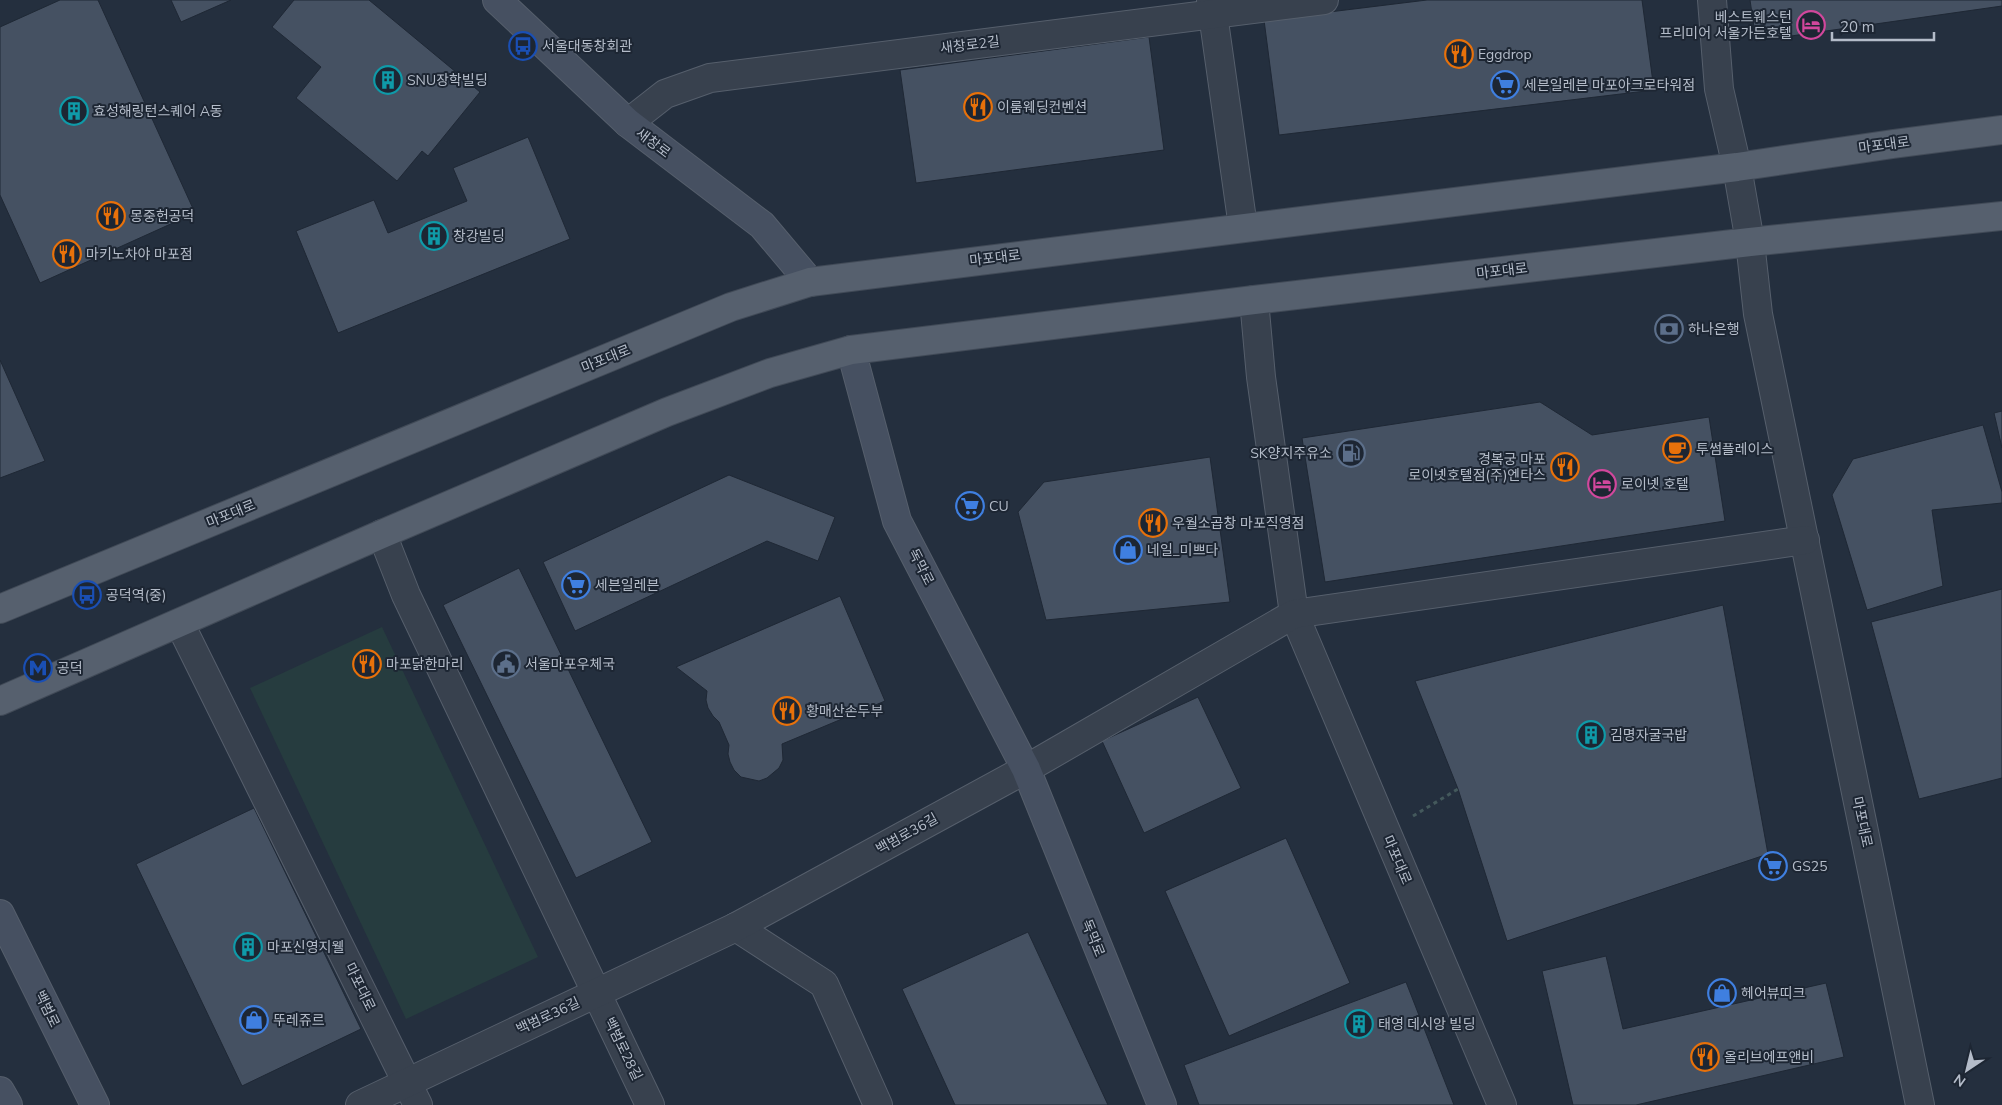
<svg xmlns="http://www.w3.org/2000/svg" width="2002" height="1105" font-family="'Nunito Sans','Noto Sans KR',sans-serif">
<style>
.green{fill:#263c3f}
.building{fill:#455162;stroke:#1f2835}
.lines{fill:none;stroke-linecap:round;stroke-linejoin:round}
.minor-casing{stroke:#565f6c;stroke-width:30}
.secondary-casing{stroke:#565f6c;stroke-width:30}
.primary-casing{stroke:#414a57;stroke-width:30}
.path{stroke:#44595c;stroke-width:3;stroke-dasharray:4 4;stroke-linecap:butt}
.minor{stroke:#38414e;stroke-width:28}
.secondary{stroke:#465061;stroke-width:28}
.primary{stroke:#56606e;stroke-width:28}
.labels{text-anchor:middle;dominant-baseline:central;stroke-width:4;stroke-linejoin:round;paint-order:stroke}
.poi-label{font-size:14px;fill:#b4bcc9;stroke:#1d2633;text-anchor:start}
.street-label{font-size:14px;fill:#b4bcc9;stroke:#1d2633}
</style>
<rect width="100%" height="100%" fill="#242f3e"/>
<polygon class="green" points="382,627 538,957 406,1019 250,688"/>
<g class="building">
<polygon points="60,0 98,0 195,213 40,283 0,195 0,27"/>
<polygon points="171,0 231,0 181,22"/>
<polygon points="294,0 369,0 480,92 428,156 422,151 397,181 296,98 321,67 272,27"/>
<polygon points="1427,0 1642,0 1654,90 1279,135 1264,20"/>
<polygon points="1750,0 2002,0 2002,6 1756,41"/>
<polygon points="1149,37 1164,150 916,183 900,70"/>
<polygon points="528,137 570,239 338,333 296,231 374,200 388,233 467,201 453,168"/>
<polygon points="0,360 45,461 0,478"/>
<polygon points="1540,402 1592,435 1709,417 1725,521 1325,582 1302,438"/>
<polygon points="2002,411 2002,448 1994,413"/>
<polygon points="1983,425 2002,492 2002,503 1932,510 1943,586 1867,610 1832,495 1853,459"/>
<polygon points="1210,457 1230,602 1046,620 1018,512 1044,482"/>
<polygon points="729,475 835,517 818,561 767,541 575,631 543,562"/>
<polygon points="519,568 652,842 576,878 443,605"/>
<polygon points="2002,589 2002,778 1919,799 1871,622"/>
<polygon points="840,596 885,701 782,744 783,760 779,768 767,778 759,781 741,777 734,770 730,762 728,754 729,745 719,722 713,716 708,708 706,700 707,691 676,667"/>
<polygon points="1723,605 1768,854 1507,941 1458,789 1415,681"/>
<polygon points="1198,697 1241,788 1144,833 1102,741"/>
<polygon points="254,808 361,1029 242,1086 136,864"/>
<polygon points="1286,838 1350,983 1229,1036 1165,891"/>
<polygon points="1028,932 1108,1105 955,1105 902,989"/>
<polygon points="1606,956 1623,1029 1826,983 1844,1057 1636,1105 1573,1105 1542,971"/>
<polygon points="1406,982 1454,1105 1199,1105 1184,1065"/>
</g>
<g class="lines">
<defs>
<g id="minor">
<polyline points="1211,0 1243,227"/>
<polyline points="1712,0 1719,89 1737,167 1750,242 1758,314 1920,1105"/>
<polyline points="628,123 665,94 710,78 1324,0"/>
<polyline points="1254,300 1261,377 1294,614 1502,1105"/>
<polyline points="382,534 406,595 650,1105"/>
<polyline points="180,624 418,1105"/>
<polyline points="736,927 824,984 878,1105"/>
<polyline points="360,1105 736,927 1026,769 1294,614 1805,540"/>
</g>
<g id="secondary">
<polyline points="497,0 628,123 762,225 810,282"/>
<polyline points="851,350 897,521 1026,769 1162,1105"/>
<polyline points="0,914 95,1105"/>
<polyline points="0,1091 8,1105"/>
</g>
<g id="primary">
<polyline points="0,609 731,307 810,282 1737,167 1893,144 2002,130"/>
<polyline points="0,701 382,534 667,412 770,373 851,350 1254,300 1750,242 2002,216"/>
</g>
</defs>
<use href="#minor" class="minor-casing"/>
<use href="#secondary" class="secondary-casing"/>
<use href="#primary" class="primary-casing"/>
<polyline class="path" points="1413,816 1458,789"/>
<use href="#minor" class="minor"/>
<use href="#secondary" class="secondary"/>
<use href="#primary" class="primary"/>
</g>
<defs>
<symbol id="hotel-ring" viewBox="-11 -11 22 22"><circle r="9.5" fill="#1d2633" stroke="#d1479c" stroke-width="1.5"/><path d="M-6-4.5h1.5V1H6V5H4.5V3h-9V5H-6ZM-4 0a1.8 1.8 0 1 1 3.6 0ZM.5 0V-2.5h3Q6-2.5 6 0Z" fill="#d1479c"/></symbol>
<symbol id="bus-ring" viewBox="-11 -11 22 22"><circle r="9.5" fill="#1d2633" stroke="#1a4fb4" stroke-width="1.5"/><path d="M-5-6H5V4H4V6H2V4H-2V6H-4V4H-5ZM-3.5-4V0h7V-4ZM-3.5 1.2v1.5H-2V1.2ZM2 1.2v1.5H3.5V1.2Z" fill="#1a4fb4"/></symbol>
<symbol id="restaurant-ring" viewBox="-11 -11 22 22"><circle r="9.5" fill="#1d2633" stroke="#e8710a" stroke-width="1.5"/><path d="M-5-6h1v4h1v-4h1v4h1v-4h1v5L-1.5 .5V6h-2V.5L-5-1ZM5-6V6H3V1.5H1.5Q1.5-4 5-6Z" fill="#e8710a"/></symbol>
<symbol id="building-ring" viewBox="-11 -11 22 22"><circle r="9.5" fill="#1d2633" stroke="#0f9aa8" stroke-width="1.5"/><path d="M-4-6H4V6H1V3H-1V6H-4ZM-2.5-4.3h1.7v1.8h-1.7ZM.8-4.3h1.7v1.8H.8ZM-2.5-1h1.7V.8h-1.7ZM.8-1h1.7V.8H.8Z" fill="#0f9aa8"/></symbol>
<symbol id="supermarket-ring" viewBox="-11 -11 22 22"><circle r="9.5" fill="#1d2633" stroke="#3f7fe0" stroke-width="1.5"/><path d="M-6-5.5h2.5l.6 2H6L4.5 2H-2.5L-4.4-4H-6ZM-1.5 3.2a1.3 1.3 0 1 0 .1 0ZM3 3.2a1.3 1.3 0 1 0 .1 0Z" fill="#3f7fe0"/></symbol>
<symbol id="bank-ring" viewBox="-11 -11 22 22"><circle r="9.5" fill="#1d2633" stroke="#5c6f8a" stroke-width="1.5"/><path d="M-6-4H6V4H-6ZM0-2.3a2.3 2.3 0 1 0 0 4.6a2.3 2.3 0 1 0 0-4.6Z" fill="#5c6f8a"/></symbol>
<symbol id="cafe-ring" viewBox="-11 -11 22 22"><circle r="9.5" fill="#1d2633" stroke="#e8710a" stroke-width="1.5"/><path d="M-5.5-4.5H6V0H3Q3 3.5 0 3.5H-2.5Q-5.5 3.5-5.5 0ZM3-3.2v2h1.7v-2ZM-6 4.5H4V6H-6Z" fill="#e8710a"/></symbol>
<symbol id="fuel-ring" viewBox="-11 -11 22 22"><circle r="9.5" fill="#1d2633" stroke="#5c6f8a" stroke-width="1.5"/><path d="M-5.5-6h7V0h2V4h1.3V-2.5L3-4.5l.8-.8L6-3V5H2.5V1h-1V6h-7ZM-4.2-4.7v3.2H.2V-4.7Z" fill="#5c6f8a"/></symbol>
<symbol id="shop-ring" viewBox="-11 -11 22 22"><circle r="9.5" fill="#1d2633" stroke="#3f7fe0" stroke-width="1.5"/><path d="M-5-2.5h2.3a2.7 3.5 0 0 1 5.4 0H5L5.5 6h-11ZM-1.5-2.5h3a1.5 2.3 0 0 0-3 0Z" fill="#3f7fe0"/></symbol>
<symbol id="civic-ring" viewBox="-11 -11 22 22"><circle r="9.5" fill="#1d2633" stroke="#5c6f8a" stroke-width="1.5"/><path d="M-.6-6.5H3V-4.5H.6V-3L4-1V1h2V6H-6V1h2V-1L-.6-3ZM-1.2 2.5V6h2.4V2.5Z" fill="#5c6f8a"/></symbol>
<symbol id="metro-ring" viewBox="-11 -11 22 22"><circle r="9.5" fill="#1d2633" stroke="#1a4fb4" stroke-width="1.5"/><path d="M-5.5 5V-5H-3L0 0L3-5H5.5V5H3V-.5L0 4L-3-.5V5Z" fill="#1a4fb4"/></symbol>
</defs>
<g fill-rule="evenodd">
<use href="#hotel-ring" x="1795" y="9" width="32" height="32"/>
<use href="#bus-ring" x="507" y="30" width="32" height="32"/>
<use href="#restaurant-ring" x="1443" y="38" width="32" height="32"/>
<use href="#building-ring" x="372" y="64" width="32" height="32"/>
<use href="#supermarket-ring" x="1489" y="69" width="32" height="32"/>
<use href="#restaurant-ring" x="962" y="91" width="32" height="32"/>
<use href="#building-ring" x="58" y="95" width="32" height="32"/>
<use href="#restaurant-ring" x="95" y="200" width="32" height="32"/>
<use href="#building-ring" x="418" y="220" width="32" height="32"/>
<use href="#restaurant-ring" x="51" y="238" width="32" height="32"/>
<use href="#bank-ring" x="1653" y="313" width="32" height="32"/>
<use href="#cafe-ring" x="1661" y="433" width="32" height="32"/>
<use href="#fuel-ring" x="1335" y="437" width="32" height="32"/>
<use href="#restaurant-ring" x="1549" y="451" width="32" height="32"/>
<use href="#hotel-ring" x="1586" y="468" width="32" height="32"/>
<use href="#supermarket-ring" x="954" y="490" width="32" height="32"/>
<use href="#restaurant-ring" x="1137" y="507" width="32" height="32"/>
<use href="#shop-ring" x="1112" y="534" width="32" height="32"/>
<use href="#supermarket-ring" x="560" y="569" width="32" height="32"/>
<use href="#bus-ring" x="71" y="579" width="32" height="32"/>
<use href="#restaurant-ring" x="351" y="648" width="32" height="32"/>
<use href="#civic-ring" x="490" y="648" width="32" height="32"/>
<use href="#metro-ring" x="22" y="652" width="32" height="32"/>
<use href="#restaurant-ring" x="771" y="695" width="32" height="32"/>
<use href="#building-ring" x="1575" y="719" width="32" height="32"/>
<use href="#supermarket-ring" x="1757" y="850" width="32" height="32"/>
<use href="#building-ring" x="232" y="931" width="32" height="32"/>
<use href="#shop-ring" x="1706" y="977" width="32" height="32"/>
<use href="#shop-ring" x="238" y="1004" width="32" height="32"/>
<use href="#building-ring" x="1343" y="1008" width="32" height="32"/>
<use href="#restaurant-ring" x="1689" y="1041" width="32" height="32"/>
</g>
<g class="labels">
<g class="poi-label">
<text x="1792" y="17" text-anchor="end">베스트웨스턴<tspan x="1792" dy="16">프리미어 서울가든호텔</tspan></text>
<text x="542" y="46">서울대동창회관</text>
<text x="1478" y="54">Eggdrop</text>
<text x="407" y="80">SNU장학빌딩</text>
<text x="1524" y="85">세븐일레븐 마포아크로타워점</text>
<text x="997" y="107">이룸웨딩컨벤션</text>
<text x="93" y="111">효성해링턴스퀘어 A동</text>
<text x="130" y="216">몽중헌공덕</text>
<text x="453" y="236">창강빌딩</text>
<text x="86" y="254">마키노차야 마포점</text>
<text x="1688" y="329">하나은행</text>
<text x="1696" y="449">투썸플레이스</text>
<text x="1332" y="453" text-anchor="end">SK양지주유소</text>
<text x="1546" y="459" text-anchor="end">경복궁 마포<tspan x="1546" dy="16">로이넷호텔점(주)엔타스</tspan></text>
<text x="1621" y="484">로이넷 호텔</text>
<text x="989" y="506">CU</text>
<text x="1172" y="523">우월소곱창 마포직영점</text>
<text x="1147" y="550">네일_미쁘다</text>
<text x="595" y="585">세븐일레븐</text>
<text x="106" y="595">공덕역(중)</text>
<text x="386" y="664">마포닭한마리</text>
<text x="525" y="664">서울마포우체국</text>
<text x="57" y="668">공덕</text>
<text x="806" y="711">황매산손두부</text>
<text x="1610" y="735">김명자굴국밥</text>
<text x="1792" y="866">GS25</text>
<text x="267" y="947">마포신영지웰</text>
<text x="1741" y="993">헤어뷰띠크</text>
<text x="273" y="1020">뚜레쥬르</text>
<text x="1378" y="1024">태영 데시앙 빌딩</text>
<text x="1724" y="1057">올리브에프앤비</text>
</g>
<g class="street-label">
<text transform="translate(970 45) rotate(-7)">새창로2길</text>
<text transform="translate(653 143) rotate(37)">새창로</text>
<text transform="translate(1884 145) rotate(-8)">마포대로</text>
<text transform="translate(995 258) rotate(-7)">마포대로</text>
<text transform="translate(1502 271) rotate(-7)">마포대로</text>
<text transform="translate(606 359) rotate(-22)">마포대로</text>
<text transform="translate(231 514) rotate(-22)">마포대로</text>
<text transform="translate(921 567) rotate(63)">독막로</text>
<text transform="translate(1862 822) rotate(78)">마포대로</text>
<text transform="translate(907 834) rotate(-29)">백범로36길</text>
<text transform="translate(1397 860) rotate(67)">마포대로</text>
<text transform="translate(1093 938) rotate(68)">독막로</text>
<text transform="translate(360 987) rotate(64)">마포대로</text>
<text transform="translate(47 1009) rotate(64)">백범로</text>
<text transform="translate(548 1016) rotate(-25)">백범로36길</text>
<text transform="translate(623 1049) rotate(64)">백범로28길</text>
</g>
</g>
<g transform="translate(1967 1070) rotate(215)" stroke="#1d2633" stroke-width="4" paint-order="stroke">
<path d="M0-4L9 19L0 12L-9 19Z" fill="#b4bcc9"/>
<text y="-8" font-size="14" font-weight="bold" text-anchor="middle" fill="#b4bcc9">N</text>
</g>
<path d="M1832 32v8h102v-8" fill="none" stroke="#b4bcc9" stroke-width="2.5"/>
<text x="1840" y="32" font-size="15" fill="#b4bcc9" stroke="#1d2633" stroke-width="4" paint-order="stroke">20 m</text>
</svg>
